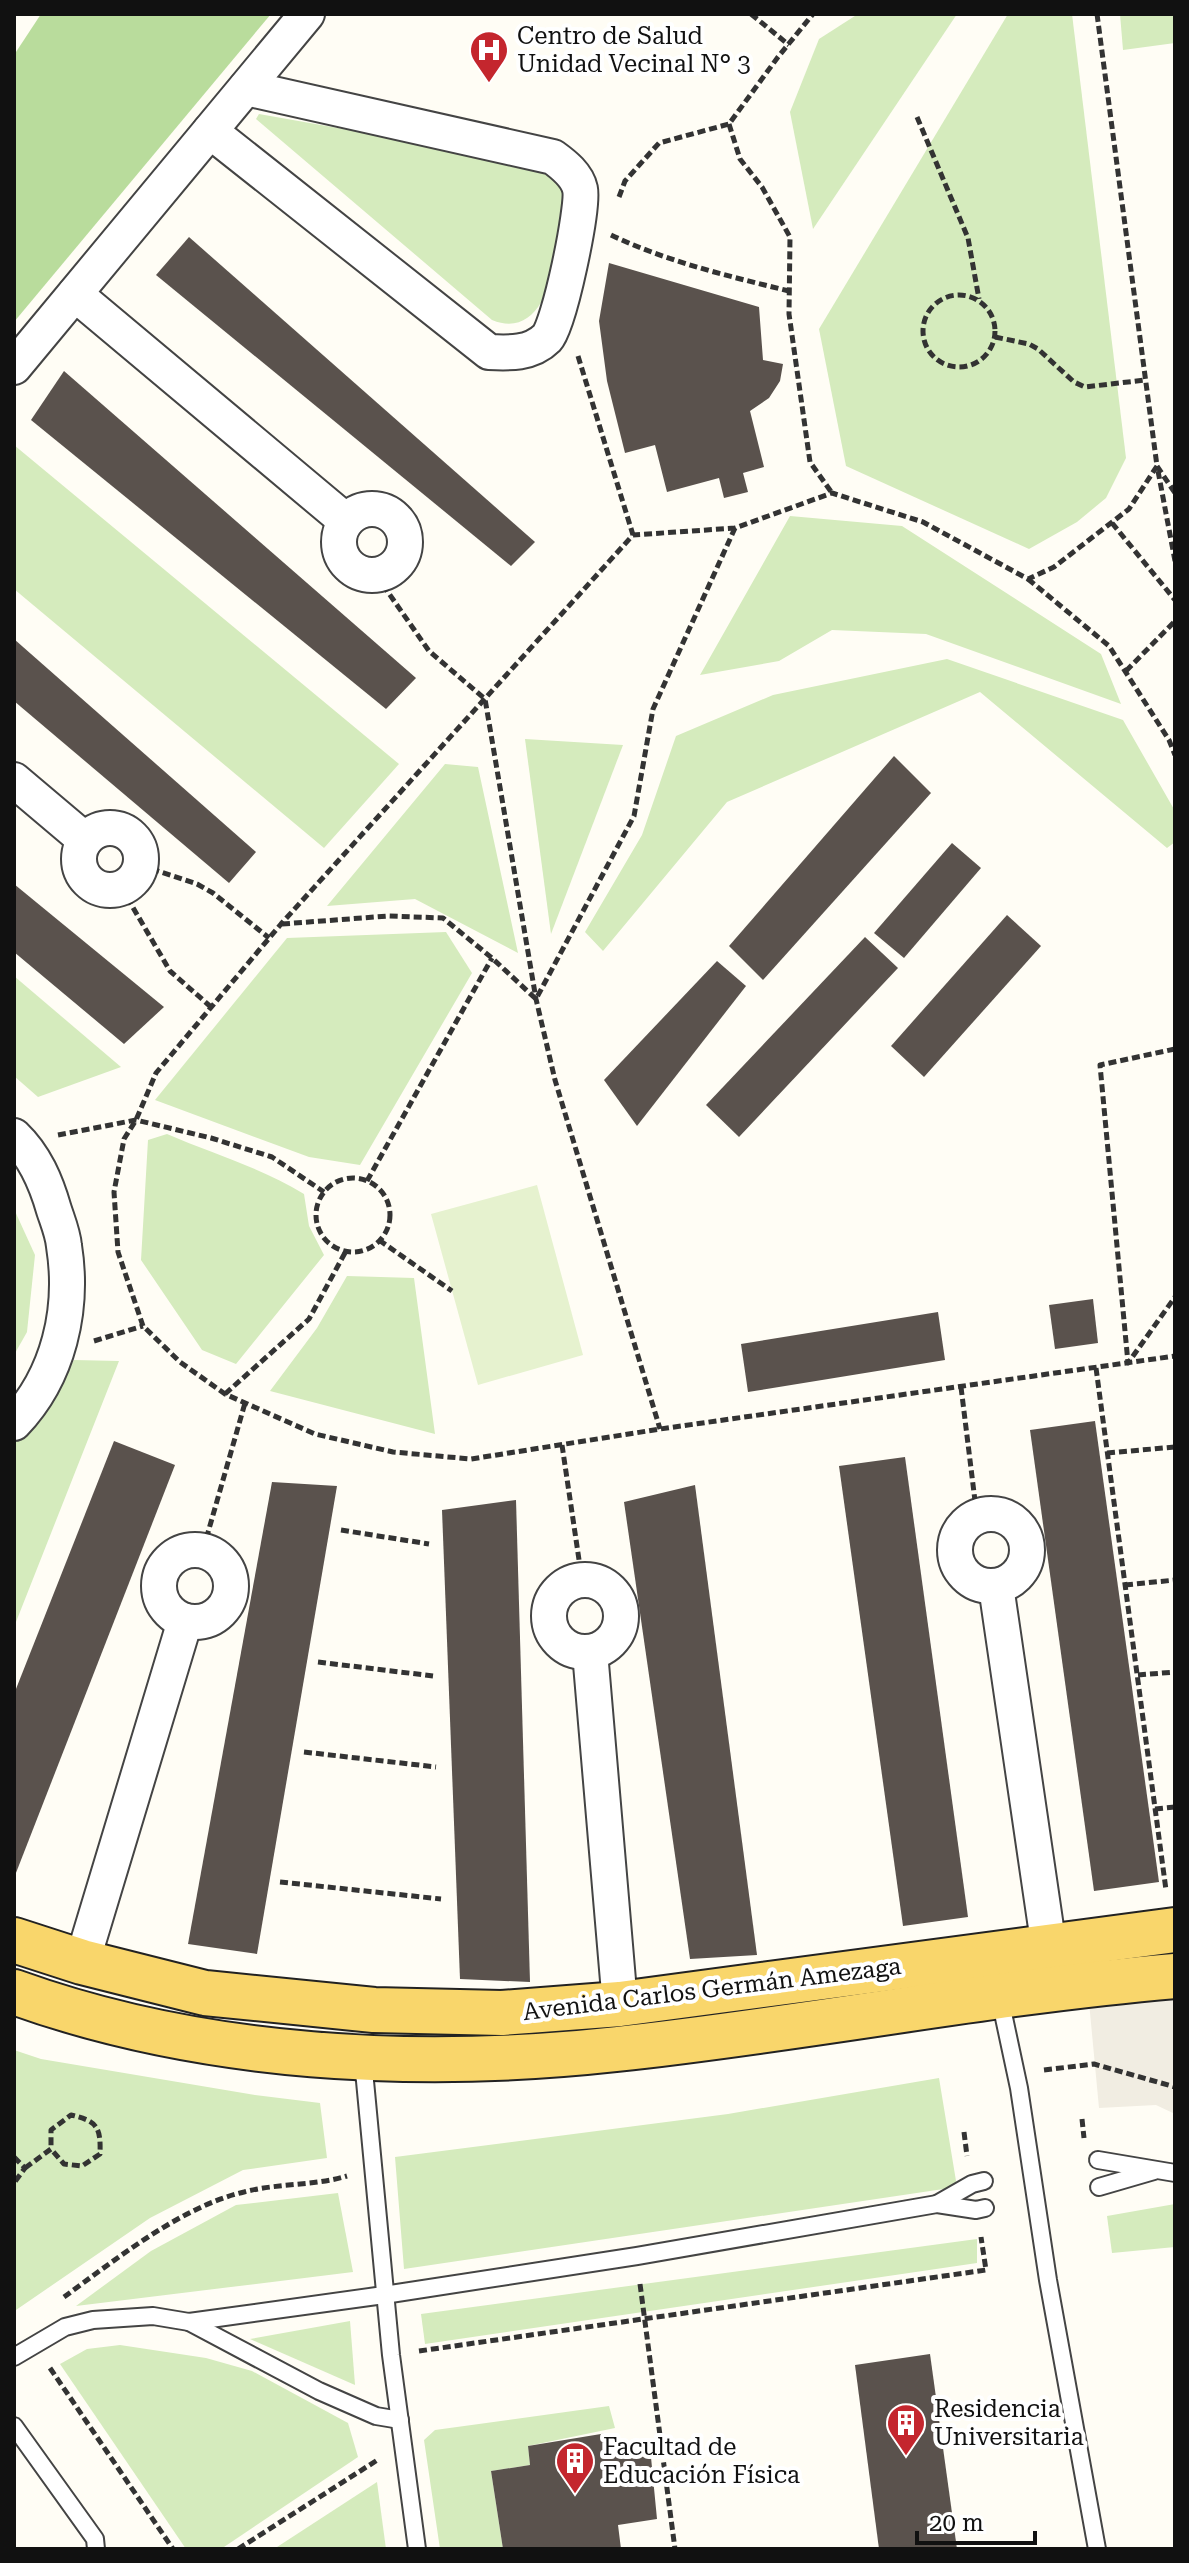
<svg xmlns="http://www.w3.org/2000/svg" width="1189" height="2563" font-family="'Roboto Serif',serif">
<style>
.green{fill:#d5ebbd}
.forest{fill:#b9dc9c}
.pitch{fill:#e6f2cf}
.plaza{fill:#f1ede2}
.building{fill:#5a524d}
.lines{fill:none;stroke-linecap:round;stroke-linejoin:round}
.service-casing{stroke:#444;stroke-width:20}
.minor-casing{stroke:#444;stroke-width:38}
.primary-casing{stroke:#222;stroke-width:48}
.path{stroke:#333;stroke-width:5;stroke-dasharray:8 4;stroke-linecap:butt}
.service{stroke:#fff;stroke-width:16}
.minor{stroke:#fff;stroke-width:34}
.primary{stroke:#f9d66b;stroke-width:44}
.labels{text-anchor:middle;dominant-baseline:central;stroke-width:8;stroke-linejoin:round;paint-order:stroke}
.poi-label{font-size:24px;fill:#111;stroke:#fff;text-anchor:start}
.street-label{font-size:24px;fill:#111;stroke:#fff}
</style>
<rect width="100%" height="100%" fill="#fffdf5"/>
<g class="green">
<polygon points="858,14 957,14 813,229 790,112 819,39"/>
<polygon points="1008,14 1072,14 1126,458 1106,498 1077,522 1029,549 846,466 819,329"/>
<polygon points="1120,14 1175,14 1175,43 1123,50"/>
<path d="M 259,114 L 546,165 L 569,190 C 563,228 555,346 492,320 L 256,119 Z"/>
<polygon points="14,445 399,764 324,848 14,589"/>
<polygon points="790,516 902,526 1101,654 1121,704 926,634 832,630 779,661 700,675"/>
<polygon points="947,659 1123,720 1175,811 1175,842 1167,848 980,692 727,802 603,951 585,932 642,835 676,736 773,695"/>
<polygon points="525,739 623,745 551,934"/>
<polygon points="445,764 478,767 518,953 415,899 327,906"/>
<polygon points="446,932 472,973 360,1165 309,1157 155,1100 287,938"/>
<polygon points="14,976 121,1067 38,1097 14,1076"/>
<path d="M 167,1134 C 213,1154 262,1168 304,1194 L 309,1226 L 324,1255 L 236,1364 L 202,1350 L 141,1260 L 148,1140 Z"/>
<polygon points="14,1209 35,1255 27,1332 14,1355"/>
<polygon points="347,1276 414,1278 435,1434 270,1391 317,1328"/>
<polygon points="74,1360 119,1361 14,1627 14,1433 53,1394"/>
<polygon points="14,2050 41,2059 255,2095 320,2103 327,2158 243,2170 150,2218 16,2310 14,2309"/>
<polygon points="939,2078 957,2187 404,2269 395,2157 728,2114"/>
<polygon points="338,2193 353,2272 76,2306 151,2251 236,2205"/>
<polygon points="1175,2204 1175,2247 1112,2253 1107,2216"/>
<polygon points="977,2239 977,2263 425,2344 421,2314"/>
<polygon points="350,2321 355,2385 250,2339"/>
<polygon points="120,2345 206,2358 252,2371 348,2423 358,2457 221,2549 186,2549 60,2364 87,2349"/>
<polygon points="609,2406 615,2428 528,2446 530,2465 491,2471 503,2549 440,2549 424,2440 435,2430"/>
<polygon points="377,2482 386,2549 274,2549"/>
</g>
<polygon class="forest" points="41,14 271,14 14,322 14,55"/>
<polygon class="pitch" points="537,1185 583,1355 478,1385 431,1214"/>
<polygon class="plaza" points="1175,1991 1175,2114 1156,2105 1099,2108 1089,2002"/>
<g class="building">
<polygon points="189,237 535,542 511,566 156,275"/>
<polygon points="609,263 759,307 763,360 783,364 780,381 769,398 750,411 764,467 743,473 748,492 724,498 719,478 667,492 655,445 625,453 607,381 599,321"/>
<polygon points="64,371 416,678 386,709 31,420"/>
<polygon points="14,639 256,852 229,883 14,701"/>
<polygon points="894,756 931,793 763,980 729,946"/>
<polygon points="952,843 981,868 904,958 874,933"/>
<polygon points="14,884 164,1007 124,1044 14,952"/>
<polygon points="1007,915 1041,946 924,1077 891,1046"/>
<polygon points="865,937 898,968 739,1137 706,1105"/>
<polygon points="717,961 746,986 637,1126 604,1080"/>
<polygon points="1093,1299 1098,1343 1055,1349 1049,1305"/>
<polygon points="938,1312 945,1360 748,1392 741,1344"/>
<polygon points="1095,1421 1159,1882 1094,1891 1030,1430"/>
<polygon points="114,1441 175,1465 14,1878 14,1694"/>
<polygon points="905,1457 968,1917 903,1926 839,1466"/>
<polygon points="272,1482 337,1486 257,1954 188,1944"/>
<polygon points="695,1485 757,1955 690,1959 624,1502"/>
<polygon points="516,1500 530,1982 460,1979 442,1510"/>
<polygon points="930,2354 957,2549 879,2549 855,2365"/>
<polygon points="607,2433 610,2452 650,2447 657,2519 618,2525 621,2549 503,2549 491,2471 530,2465 528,2446"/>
</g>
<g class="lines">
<defs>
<g id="service">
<polyline points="1000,1999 1019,2088 1048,2280 1097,2549"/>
<polyline points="361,2058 365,2081 391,2355 417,2549"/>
<polyline points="1098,2160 1175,2173"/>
<polyline points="1099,2187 1154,2171"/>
<polyline points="937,2204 972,2184 984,2181"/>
<polyline points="189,2322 384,2295 637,2256 937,2204 976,2210 985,2208"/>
<polyline points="14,2357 65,2327 93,2320 153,2316 189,2322 319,2391 376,2416 400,2420"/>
<polyline points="14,2426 95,2539 96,2549"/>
</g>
<g id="minor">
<path d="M 210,131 L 489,352 C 509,353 531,354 547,338 C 559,326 584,207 580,189 C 577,175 564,165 553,157 L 246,88"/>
<polyline points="75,294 346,521"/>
<polyline points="14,367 307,14"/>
<circle cx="372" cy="542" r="33"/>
<polyline points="14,780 85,840"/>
<circle cx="110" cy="859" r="31"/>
<path d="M 14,1136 C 35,1156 46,1182 54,1210 C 58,1222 63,1234 64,1246 C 74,1309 59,1376 14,1423"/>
<circle cx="991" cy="1550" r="36"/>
<circle cx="195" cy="1586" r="36"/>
<circle cx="585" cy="1616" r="36"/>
<polyline points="996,1586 1049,1948"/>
<polyline points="590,1652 620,2004"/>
<polyline points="82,1962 185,1621"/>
</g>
<g id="primary">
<polyline points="14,1940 82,1962 205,1993 374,2010 502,2013 620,2004 1175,1930"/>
<path d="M 14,1992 C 203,2060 418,2071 617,2049 C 804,2029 988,1992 1175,1976"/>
</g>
</defs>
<use href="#service" class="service-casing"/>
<use href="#minor" class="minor-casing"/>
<use href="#primary" class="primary-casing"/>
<g class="path">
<polyline points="751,14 789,45"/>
<polyline points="1097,14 1157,466 1175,493"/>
<polyline points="917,117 968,238 979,299"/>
<polyline points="729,124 740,159 762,187 790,237 789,314 810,462 832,493"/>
<polyline points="619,197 625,181 659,143 729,124 778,57 813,14"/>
<path d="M 611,235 C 668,262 728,276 789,291"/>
<circle cx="959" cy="331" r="36"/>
<polyline points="995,337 1029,344 1038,349 1074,382 1085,387 1145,380"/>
<polyline points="578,356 633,535"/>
<polyline points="1157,466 1129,509 1054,567 1028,579 923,522 832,493 735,528 633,535 281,924 156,1073 136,1120 124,1139 114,1192 118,1252 143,1326 180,1362 225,1394 315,1434 393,1452 471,1459 660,1429 1175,1356"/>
<polyline points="1158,471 1175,561"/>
<polyline points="1112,523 1175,600"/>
<polyline points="376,575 429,651 485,699 536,999 555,1080 660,1429"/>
<polyline points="1028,579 1109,646 1169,740 1175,755"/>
<polyline points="1126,671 1175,621"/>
<polyline points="140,865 197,884 213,893 269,938"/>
<polyline points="121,887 170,971 211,1007"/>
<polyline points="282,924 388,916 443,918 492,958 536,999 634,816 653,709 735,528"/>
<polyline points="1175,1049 1100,1065 1128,1363 1175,1297"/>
<polyline points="58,1135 136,1120 211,1138 272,1157 324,1192"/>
<circle cx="353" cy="1215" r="37"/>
<polyline points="367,1181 492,958"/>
<polyline points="379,1240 452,1291"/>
<polyline points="94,1341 143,1326"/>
<polyline points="1096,1368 1166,1890"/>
<polyline points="961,1387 977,1517"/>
<polyline points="225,1394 309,1319 346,1251"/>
<polyline points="562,1445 582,1580"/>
<polyline points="1107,1453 1175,1447"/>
<polyline points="341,1530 429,1544"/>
<polyline points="203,1550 245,1403"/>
<polyline points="1125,1585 1175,1580"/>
<polyline points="318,1662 433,1676"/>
<polyline points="1138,1675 1175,1672"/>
<polyline points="304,1752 436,1767"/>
<polyline points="1155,1809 1175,1807"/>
<polyline points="280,1882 441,1899"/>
<polyline points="1044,2070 1094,2064 1175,2087"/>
<polyline points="1082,2119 1084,2138"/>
<polyline points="964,2132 967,2156"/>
<polyline points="14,2157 25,2168 14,2183"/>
<path d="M 25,2168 L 51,2149 L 51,2130 L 71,2115 C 97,2121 101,2127 100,2154 L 82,2166 L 64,2164 L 51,2149"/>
<polyline points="640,2284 675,2549"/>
<path d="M 64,2297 C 115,2260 182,2206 244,2192 C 278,2183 314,2186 347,2176"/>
<polyline points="419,2351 986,2270 981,2237"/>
<polyline points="50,2368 173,2549"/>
<polyline points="238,2549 379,2459"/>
</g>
<use href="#service" class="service"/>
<use href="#minor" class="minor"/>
<use href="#primary" class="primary"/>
</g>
<defs>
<symbol id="hospital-pin" viewBox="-11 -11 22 30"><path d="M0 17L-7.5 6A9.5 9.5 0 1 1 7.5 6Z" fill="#c4262e" stroke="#fff"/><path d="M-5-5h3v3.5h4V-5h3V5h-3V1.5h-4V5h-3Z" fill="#fff"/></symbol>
<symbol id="building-pin" viewBox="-11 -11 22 30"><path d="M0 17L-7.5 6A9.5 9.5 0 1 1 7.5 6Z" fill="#c4262e" stroke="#fff"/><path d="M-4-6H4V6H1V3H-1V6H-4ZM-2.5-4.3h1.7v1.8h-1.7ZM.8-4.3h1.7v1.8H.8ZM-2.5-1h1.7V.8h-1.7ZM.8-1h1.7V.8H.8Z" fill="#fff"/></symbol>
</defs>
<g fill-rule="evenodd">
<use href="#hospital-pin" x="467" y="28" width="44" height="60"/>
<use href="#building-pin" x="884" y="2401" width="44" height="60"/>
<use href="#building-pin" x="553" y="2439" width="44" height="60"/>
</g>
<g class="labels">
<g class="poi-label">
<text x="517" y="36">Centro de Salud<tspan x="517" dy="28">Unidad Vecinal N° 3</tspan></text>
<text x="934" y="2409">Residencia<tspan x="934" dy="28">Universitaria</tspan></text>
<text x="603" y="2447">Facultad de<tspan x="603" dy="28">Educación Física</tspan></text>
</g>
<g class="street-label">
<text transform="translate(712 1989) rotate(-7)">Avenida Carlos Germán Amezaga</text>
</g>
</g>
<rect width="1189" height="2563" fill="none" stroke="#111111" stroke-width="32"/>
<path d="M917 2531v12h118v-12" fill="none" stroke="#111111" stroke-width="4"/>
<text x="929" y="2531" font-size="24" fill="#111111" stroke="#ffffff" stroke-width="6" paint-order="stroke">20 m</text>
</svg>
